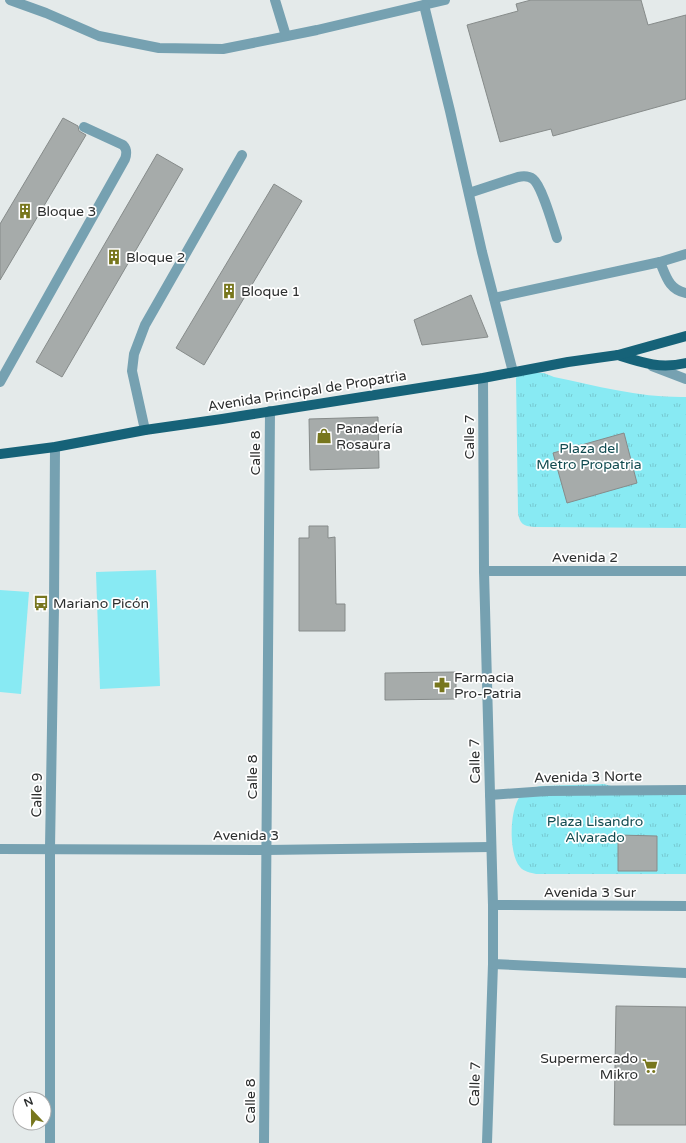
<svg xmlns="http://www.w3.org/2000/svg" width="686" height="1143" font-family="'Varela Round',sans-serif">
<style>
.grass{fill:url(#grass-tufts)}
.pitch{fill:#88eaf3}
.building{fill:#a6abaa;stroke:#868b8a}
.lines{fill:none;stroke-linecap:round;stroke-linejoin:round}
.minor{stroke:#76a1b1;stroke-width:10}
.major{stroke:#166278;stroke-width:10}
.labels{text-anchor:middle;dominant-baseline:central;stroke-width:3.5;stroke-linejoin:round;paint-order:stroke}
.poi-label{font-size:14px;fill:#2c2e2e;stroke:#fff;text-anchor:start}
.street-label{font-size:14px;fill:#2c2e2e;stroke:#fff}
.park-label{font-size:14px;fill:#124c51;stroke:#fff}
</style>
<defs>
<pattern id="grass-tufts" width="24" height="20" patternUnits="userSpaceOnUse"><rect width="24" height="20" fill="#88eaf3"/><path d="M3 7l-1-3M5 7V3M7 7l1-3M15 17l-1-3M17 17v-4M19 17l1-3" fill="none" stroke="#76c9d1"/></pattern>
</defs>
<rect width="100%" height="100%" fill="#e4eaea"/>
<g class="grass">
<path d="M 536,373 L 544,373 L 554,377 C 597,386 642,398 686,397 L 686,528 L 534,527 C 523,526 520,524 518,513 L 516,378 L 518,374 Z"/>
<path d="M 604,784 L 611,786 L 686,793 L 686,874 L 536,874 C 531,873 523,871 520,867 C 508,853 509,804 523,793 C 528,789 535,787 541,786 Z"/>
</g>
<g class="pitch">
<polygon points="156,570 160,686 100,689 96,572"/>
<polygon points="0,590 29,592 21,694 0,692"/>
</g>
<g class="building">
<polygon points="531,0 641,0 648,25 686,15 686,99 553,136 551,129 500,142 467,25 518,11 516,4"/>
<polygon points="63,118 78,126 79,131 86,135 0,280 0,224"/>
<polygon points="157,154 183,169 62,377 36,362"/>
<polygon points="274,184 302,201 204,365 176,348"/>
<polygon points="471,295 488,337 422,345 414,320"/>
<polygon points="378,417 379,468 310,470 309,419"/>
<polygon points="624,433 637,483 567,503 553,453"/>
<polygon points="309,526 328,526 328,538 335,537 336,604 345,604 345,631 299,631 299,538 309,538"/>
<polygon points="456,672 456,699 385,700 385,673"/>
<polygon points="618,835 657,836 657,871 618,871"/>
<polygon points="616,1006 686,1007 686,1125 614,1125"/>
</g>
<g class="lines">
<g class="minor">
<polyline points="10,0 46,13 99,36 159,48 223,49 317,30 445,0"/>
<polyline points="275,0 286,36"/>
<polyline points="424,5 450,111 482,252 513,372"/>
<path d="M 469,193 L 518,177 C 523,176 529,176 533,179 C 542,186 553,226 557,238"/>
<path d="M 660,262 C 666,276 669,290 686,293"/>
<polyline points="494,298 660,262 686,254"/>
<polyline points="652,366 686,379"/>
<polyline points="483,378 484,571 493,905 493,964 487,1143"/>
<path d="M 0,382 L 125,159 C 127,153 127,149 123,145 L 84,127"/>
<polyline points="145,430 132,371 134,354 145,325 242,155"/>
<polyline points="484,571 686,571"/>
<polyline points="490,795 547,791 686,790"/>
<polyline points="0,849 266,850 491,847"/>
<polyline points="493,905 686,906"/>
<polyline points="493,964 686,973"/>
<polyline points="50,1143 50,848 54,607 55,447"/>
<polyline points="264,1143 270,411"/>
</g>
<g class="major">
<path d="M 618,355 C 643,363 660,369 686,363"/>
<polyline points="0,454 55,447 145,430 222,419 483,378 568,362 618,355 686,336"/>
</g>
</g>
<defs>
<symbol id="building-bare" viewBox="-9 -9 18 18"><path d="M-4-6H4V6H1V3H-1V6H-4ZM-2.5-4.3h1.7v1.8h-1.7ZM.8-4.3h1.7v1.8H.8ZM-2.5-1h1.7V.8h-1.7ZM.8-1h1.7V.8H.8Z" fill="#77761d" stroke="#fff" stroke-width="2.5" paint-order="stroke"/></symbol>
<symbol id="shop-bare" viewBox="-9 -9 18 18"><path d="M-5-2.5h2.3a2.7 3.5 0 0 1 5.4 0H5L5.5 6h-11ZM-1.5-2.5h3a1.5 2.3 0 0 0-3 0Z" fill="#77761d" stroke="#fff" stroke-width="2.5" paint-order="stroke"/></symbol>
<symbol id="bus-bare" viewBox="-9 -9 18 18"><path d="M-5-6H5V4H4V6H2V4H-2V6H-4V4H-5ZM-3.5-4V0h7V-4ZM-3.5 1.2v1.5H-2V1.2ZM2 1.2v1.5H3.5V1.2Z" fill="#77761d" stroke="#fff" stroke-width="2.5" paint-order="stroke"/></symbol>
<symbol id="pharmacy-bare" viewBox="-9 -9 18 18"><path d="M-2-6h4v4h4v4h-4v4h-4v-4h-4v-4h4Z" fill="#77761d" stroke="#fff" stroke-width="2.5" paint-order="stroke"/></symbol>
<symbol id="supermarket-bare" viewBox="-9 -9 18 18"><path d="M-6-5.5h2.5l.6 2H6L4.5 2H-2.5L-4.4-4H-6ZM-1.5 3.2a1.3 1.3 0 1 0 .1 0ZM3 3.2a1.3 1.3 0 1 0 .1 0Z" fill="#77761d" stroke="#fff" stroke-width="2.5" paint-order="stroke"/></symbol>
</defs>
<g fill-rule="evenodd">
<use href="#building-bare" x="14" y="200" width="22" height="22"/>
<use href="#building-bare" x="103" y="246" width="22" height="22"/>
<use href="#building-bare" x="218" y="280" width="22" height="22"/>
<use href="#shop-bare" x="313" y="425" width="22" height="22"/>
<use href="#bus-bare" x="30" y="592" width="22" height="22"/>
<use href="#pharmacy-bare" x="431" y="674" width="22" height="22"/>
<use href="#supermarket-bare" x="639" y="1055" width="22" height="22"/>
</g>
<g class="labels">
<g class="poi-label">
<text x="37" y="211">Bloque 3</text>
<text x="126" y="257">Bloque 2</text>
<text x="241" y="291">Bloque 1</text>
<text x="336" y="428">Panadería<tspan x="336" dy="16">Rosaura</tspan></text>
<text x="53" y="603">Mariano Picón</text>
<text x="454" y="677">Farmacia<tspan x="454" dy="16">Pro-Patria</tspan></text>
<text x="638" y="1058" text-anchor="end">Supermercado<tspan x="638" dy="16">Mikro</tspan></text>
</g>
<g class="street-label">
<text transform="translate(307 391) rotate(-9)">Avenida Principal de Propatria</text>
<text transform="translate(469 437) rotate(-90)">Calle 7</text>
<text transform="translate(255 453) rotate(-90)">Calle 8</text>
<text x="585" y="557">Avenida 2</text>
<text transform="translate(475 761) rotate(-91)">Calle 7</text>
<text transform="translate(252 777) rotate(-90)">Calle 8</text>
<text transform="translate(588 777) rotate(-1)">Avenida 3 Norte</text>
<text transform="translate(37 795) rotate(-89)">Calle 9</text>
<text x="246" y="835">Avenida 3</text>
<text x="590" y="892">Avenida 3 Sur</text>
<text transform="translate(475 1084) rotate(-88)">Calle 7</text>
<text transform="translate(250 1101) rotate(-90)">Calle 8</text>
</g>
<g class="park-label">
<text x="589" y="448">Plaza del<tspan x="589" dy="16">Metro Propatria</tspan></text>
<text x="595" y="821">Plaza Lisandro<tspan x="595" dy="16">Alvarado</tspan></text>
</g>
</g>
<g transform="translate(32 1111) rotate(338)"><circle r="19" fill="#ffffff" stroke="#ababab"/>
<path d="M0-3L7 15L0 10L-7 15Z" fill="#77761d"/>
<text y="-6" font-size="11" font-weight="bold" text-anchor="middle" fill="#2c2e2e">N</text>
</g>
</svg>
